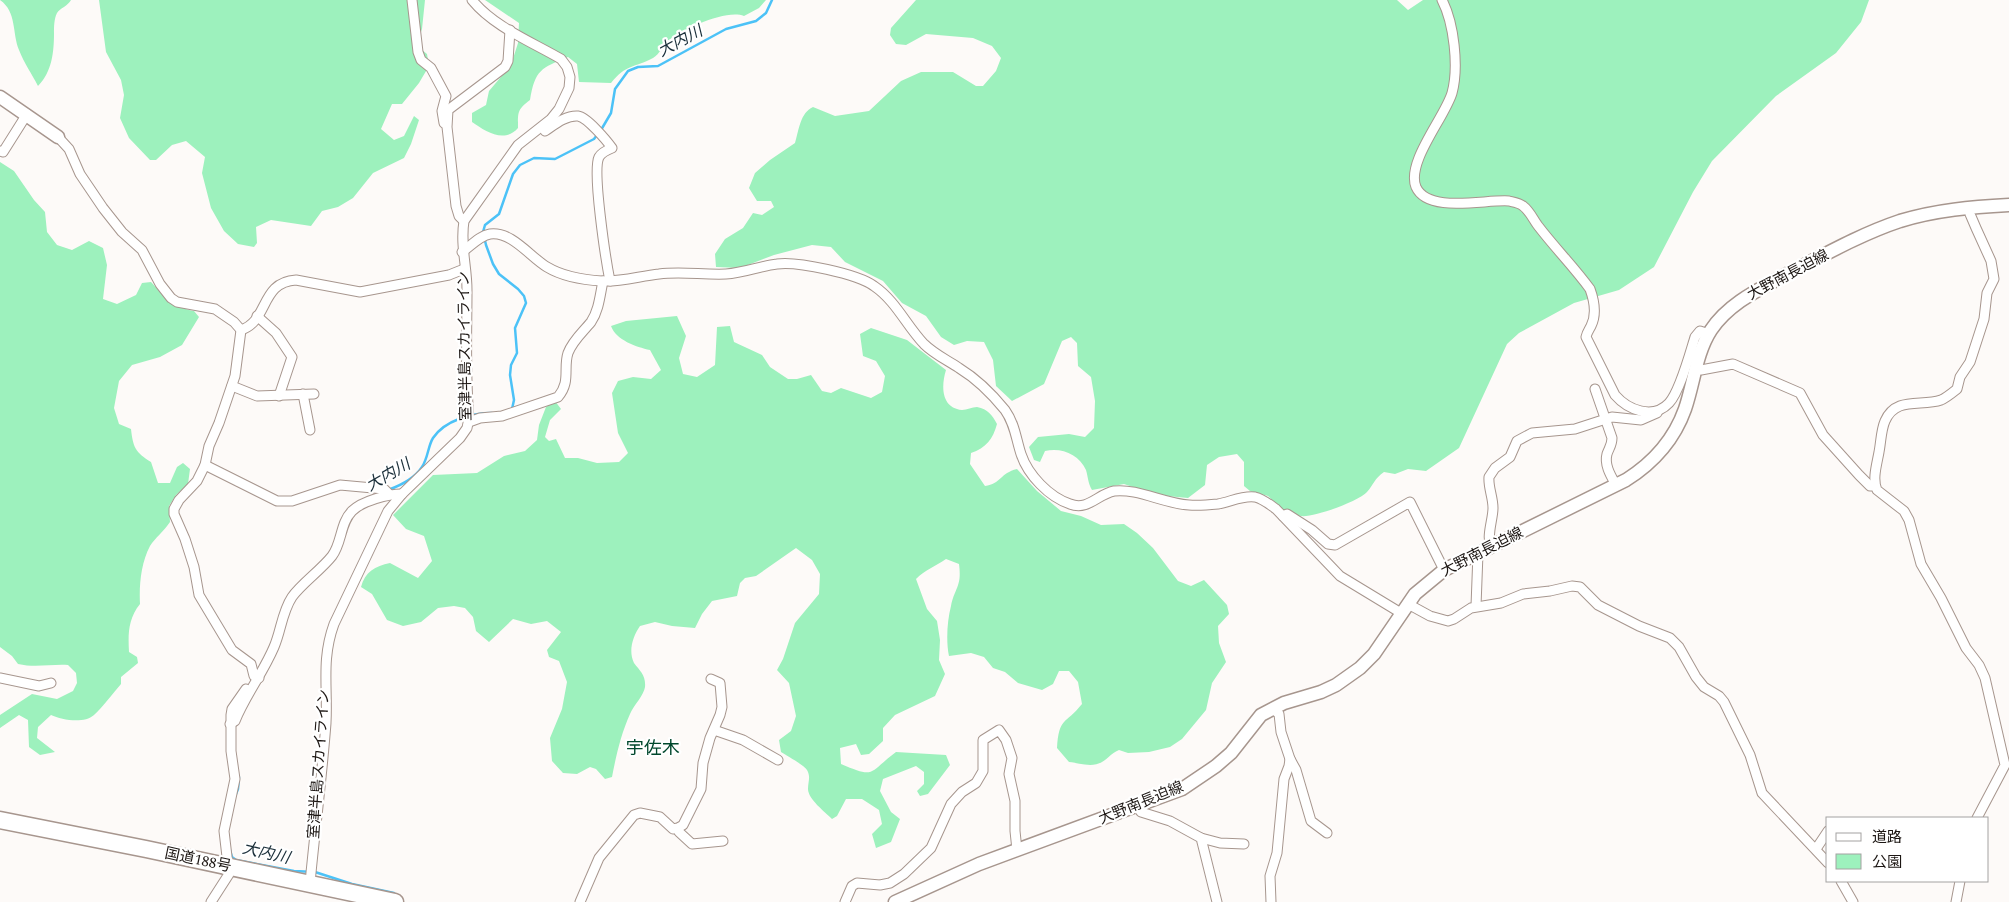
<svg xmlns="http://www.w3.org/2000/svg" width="2009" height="902" font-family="Spectral,'Noto Sans JP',serif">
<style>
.green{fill:#9df1bd}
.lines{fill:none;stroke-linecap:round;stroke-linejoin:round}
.stream{stroke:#4cc2f7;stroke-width:2.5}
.street-casing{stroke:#a7968e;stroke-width:11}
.secondary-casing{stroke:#a7968e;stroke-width:15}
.highway-casing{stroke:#a7968e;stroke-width:19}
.street{stroke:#fff;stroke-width:9}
.secondary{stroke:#fff;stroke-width:12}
.highway{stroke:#fff;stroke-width:16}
.labels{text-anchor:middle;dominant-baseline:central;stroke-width:4.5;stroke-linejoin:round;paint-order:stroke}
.street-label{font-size:15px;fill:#1c1613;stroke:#fff}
.water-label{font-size:16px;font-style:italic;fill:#1a2e39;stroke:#fff}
.quarter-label{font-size:18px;fill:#00482d;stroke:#fff}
</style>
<rect width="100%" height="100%" fill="#fdfaf8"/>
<g class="green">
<path d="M 0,0 L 71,0 C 68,6 60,8 57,13 C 54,19 54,27 54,33 C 54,52 52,72 38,86 C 32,74 24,63 19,50 C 12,33 17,12 0,0 Z"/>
<polygon points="99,0 425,0 422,29 418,41 422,50 427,54 429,66 419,83 402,104 392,104 381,129 394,140 404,136 414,116 419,120 411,144 404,158 373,173 353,198 338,207 322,211 311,226 271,220 256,227 257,243 254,247 238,244 224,231 211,208 202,173 205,157 186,141 172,145 156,160 150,160 129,138 120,118 124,95 121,80 106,52"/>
<path d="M 485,0 L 766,0 L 759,8 L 744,16 C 726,9 684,29 669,40 C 663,45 660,54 653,58 C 634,68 626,64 611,83 L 579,82 L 577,64 L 568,57 C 541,68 535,70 530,100 C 517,110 518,112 518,128 C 504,144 485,131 472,122 L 472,113 L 486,105 L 489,91 L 511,65 L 518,43 L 519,23 Z"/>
<path d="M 916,0 L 1397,0 L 1408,10 L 1423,0 L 1869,0 L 1861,22 L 1836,53 L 1776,96 L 1712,161 L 1693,192 L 1654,267 L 1619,290 L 1574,303 L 1519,333 L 1507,344 L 1459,448 L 1426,471 L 1408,469 L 1395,474 L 1384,472 C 1374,479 1374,484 1367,492 C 1359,501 1313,518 1301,516 C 1294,515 1291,510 1283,510 L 1268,496 L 1250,491 L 1244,486 L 1244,462 L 1237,454 L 1219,457 L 1207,465 L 1205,485 L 1188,498 L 1156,495 L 1124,484 L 1092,490 C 1088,483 1088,477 1086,470 C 1079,454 1061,447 1045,451 L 1040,462 L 1034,460 L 1029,447 L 1038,437 L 1069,434 L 1085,437 L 1094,428 L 1095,401 L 1091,377 L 1078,366 L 1077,343 L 1071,337 L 1062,341 L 1044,384 L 1012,401 L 996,386 L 993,360 L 984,342 L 967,341 L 954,345 L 941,337 L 926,316 L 902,303 L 883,281 L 845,262 L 831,247 L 812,245 L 774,255 L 740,268 L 716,267 L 715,254 L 725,239 L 743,228 L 753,213 L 762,215 L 774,207 L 771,201 L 757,201 L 749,188 L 755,173 L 770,160 L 795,143 C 799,130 800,113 813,107 L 835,116 L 869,111 L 901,81 L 921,72 L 953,72 L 976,86 L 983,86 L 996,71 L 1001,58 L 992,46 L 973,38 L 926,34 L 906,45 L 896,44 L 890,35 L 891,28 Z"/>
<path d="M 0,162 L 14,171 L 34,200 L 45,212 L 47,232 L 57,245 L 72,250 L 89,241 L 103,248 L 107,265 L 103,299 L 117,304 L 136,295 L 142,283 L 151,282 C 165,297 173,307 194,311 L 199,317 L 182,345 L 160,357 L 132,365 L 119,381 L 114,408 L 119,424 L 131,429 C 133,447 135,452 151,462 L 158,483 L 170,483 L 177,467 L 183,463 L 190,469 L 188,484 L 176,495 L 169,506 L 170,522 C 164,531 155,538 150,546 C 141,563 139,585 140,604 C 128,619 128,634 129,652 L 137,657 L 138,663 L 121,677 L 121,684 C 113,693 102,708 94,715 C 84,724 62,720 51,715 L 38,727 L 37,738 L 55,752 L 40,755 L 29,747 L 28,720 L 19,715 L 0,728 L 0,715 L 32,694 L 57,699 L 73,691 L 77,683 L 76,673 L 68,665 C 51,664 35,668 18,664 L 12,656 L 0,647 Z"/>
<path d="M 677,316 L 686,336 L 679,358 L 683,374 L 697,377 L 715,365 L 717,327 L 730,326 L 734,342 L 762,355 L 770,367 L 788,379 L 797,379 L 811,375 L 822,391 L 831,393 L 841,388 L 871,398 L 882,392 L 885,376 L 876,361 L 863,356 L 860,334 L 871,328 L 907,340 L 946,370 C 941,386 941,408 962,410 C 967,410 972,407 977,407 C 988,409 992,415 997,424 C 993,439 986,448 971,453 L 970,464 L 985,486 C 1001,484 1000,473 1017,469 L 1037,491 L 1061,511 L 1081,516 L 1101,525 L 1124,524 L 1137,533 L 1153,548 L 1178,581 L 1191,586 L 1204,580 L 1227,605 L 1229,614 L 1218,626 L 1219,643 L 1226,662 L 1212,683 L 1206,710 L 1182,739 L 1170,747 L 1149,752 L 1128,753 L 1119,750 C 1110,754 1109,758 1102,762 C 1092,768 1079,763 1069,762 L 1057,748 C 1059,717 1065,725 1082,704 L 1078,682 L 1069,671 L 1059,671 L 1053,684 L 1042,690 L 1018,683 L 1005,672 L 993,668 L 984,657 L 971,653 L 949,656 C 946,642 947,621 951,606 C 955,587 962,587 959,564 L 946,559 C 936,566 925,570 916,579 L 927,609 L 937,621 L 940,640 L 939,660 L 945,674 L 935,696 L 895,715 L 883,728 L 883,741 L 869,754 L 861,755 L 856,744 L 840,748 L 841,764 C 876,779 868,773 896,752 L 946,755 L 950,765 L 928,794 L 920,796 L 917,791 L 924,784 L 924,772 L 916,766 L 883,779 L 880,791 L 891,812 L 900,819 L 891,842 L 876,848 L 872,834 L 882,824 L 879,810 L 862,799 L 846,799 L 837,816 L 832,819 C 825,812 808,799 808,789 C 808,781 811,777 807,770 C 804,765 787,756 781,752 L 779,740 L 791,731 L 796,716 L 789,683 L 777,670 L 783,659 L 795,623 L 819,594 L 820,574 L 812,560 L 796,548 L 756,576 L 745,578 L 740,583 L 737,596 L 712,601 L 702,614 L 695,628 L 672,626 L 655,622 L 640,626 C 633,636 628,651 634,663 C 640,671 646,675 645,687 C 644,695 634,705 630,714 C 621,734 616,756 612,777 L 605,779 L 596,769 L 590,767 L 577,774 L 563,773 L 552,761 L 550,738 L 562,709 L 567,682 L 559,661 L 549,657 L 547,650 L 561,632 L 547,621 L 531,624 L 513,619 L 489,642 L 476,631 L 473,617 L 465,608 L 454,606 L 438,608 L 421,622 L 403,626 L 387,620 L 372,594 L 361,587 C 365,572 375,566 390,563 L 418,578 L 432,561 L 424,536 L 406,529 L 393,515 L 433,475 L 477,473 L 504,456 L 525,451 L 537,440 L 539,425 L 546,407 L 555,401 L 561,409 L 550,420 L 545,437 L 549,441 L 556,439 L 565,458 L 578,458 L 597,463 L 619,462 L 628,453 L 618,433 L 612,393 L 618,381 L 633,377 L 651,379 L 661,370 L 650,350 C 636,347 616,340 611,326 L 626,321 Z"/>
</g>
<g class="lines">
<g class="stream">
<polyline points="601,130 611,113 615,89 628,71 638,67 658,66 726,29 756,21 766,13 772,0"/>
<polyline points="512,409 514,400 510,375 511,365 517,353 515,328 526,303 524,296 518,289 499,274 493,264 486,245 483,232 485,225 499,214 513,174 520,165 534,158 555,159 594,139 597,135"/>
<path d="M 388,490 C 399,486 415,478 422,467 C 428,458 428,446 433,438 C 445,420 472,413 492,413"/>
<polyline points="236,794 238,789 239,777"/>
<polyline points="230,850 232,857 236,860 294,871 315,872 352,884 394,893"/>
</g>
<defs>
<g id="street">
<polyline points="412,0 418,52 421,60 431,68 446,96 442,111 444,123"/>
<path d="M 1442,0 C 1454,23 1459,67 1452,93 C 1445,117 1406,162 1416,187 C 1428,214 1486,199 1509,201 C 1513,202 1520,203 1523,206 C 1530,211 1534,221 1539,227 C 1555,248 1574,267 1590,289 C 1594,300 1597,314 1591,326 C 1589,330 1587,332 1586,337 L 1615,395 C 1628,410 1653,420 1669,403 C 1680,391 1690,353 1695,337 L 1700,331 L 1709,334"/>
<path d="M 545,131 C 554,125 566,115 578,116 C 587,117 607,141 612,148 C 607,150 602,152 599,157 C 592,171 606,261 610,281"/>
<polyline points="58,137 69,149 80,174 103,208 122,232 142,250 160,284 171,298 177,302 215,309 234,322 241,330 235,376 219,423 209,446 205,465 197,481 179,500 174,509 174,514 185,539 194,567 199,595 232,650 251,664 254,676 259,678"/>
<polyline points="0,151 3,152 27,114"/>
<path d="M 1970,207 L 1970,214 L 1976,228 L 1991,261 L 1994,279 L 1987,293 L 1984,319 L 1970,362 L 1960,377 L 1957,389 C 1952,393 1946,398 1941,400 C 1921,407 1896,396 1885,421 C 1881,430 1881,442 1879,452 C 1877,464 1872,479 1877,490 L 1904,511 L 1909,520 L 1921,564 L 1941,598 L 1966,648 L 1979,665 L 1985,678 L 2005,765 L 1977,818"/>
<polyline points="464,221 459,216 456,206 447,127 448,110 505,67 508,61 510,30"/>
<path d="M 462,252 C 471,246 479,236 490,234 C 512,231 530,257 547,267 C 562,276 584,280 602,281 C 621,282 640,276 659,274 C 681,271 703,275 726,274 C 744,273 760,266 777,264 C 797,261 858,274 874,286 C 896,301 906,325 924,344 C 934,354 947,360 959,368 C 977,379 992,394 1005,410 C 1015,424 1016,439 1021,454 C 1028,475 1049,497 1070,504 C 1088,511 1098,494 1114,491 C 1137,488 1165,504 1189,505 C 1198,506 1208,505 1218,504 C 1230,502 1243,495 1255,497 C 1263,499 1269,504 1276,509 L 1340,576 L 1401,613"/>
<polyline points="257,316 276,333 292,357 279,396"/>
<path d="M 241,330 C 269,321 260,282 296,280 L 360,292 L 449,275 L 464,269"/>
<polyline points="1695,369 1701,370 1733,364 1800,393 1823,435 1859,475 1870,486 1875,486"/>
<polyline points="232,386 257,396 314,394"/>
<path d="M 1595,389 L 1612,438 C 1612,445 1609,448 1607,454 C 1604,465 1611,476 1616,485"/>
<polyline points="303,394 310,430"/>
<path d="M 469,422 L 480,418 L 502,416 L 558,397 C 571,382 563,368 568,353 C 573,340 583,332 591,322 C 599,310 600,295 603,281"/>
<polyline points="205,465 277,501 292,501 340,485 384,489 389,494"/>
<polyline points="1283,516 1287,514 1312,530 1328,544 1335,545 1410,502 1444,570"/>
<path d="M 1491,547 C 1486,536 1493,520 1493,508 C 1493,497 1488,487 1489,477 L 1495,468 L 1510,457 L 1517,441 L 1532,433 L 1575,429 L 1612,417 L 1641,420 L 1657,413"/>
<polyline points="1408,604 1430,616 1448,621 1454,619 1471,608 1501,603 1523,594 1550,591 1572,586 1580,587 1598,605 1639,626 1670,638 1679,647 1696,677 1704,687 1719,696 1724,702 1750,755 1762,793 1828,863"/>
<polyline points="1476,606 1478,553"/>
<polyline points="0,678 39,686 51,683"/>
<path d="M 230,724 L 235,721 C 245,696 263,673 274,647 C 281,631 282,612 292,597 C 301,584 321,570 332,556 C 342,543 340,523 352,511 C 362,501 388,494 402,494"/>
<polyline points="714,730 743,740 778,760"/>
<polyline points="1290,759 1296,770 1311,821 1327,833"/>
<polyline points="1137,807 1141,812 1170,821 1201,838 1217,902"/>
<polyline points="678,828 679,832 692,844 723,841"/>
<polyline points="1201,838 1220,843 1244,844"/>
<polyline points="1816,849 1828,831"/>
<polyline points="1841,881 1853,902"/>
<path d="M 310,883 C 315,830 322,776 326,723 C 328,687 321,660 334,624 L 388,511 L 402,494 L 460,438 L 467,428 L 469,418 C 465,376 467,332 467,290 C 467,266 460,245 464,221 L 518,145 L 551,119 L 559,109 L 569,88 L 570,77 L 567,67 L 561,59 C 532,42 494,27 472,0"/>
<polyline points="211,902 229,874 224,831 235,779 231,751 231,715 232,709 246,689"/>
<polyline points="580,902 599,858 634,815 640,813 660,817 673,829 678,828 683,825 701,789 703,763 710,738 720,715 722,707 720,683 711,679"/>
<polyline points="845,902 852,886 857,883 880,885 890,883 904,874 931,848 951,804 962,792 976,783 983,771 983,740 999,730 1006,740 1012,758 1009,774 1015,801 1015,831 1017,850"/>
<polyline points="1271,902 1270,876 1277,853 1284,779 1289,766 1290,759 1281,732 1279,714 1272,708"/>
<polyline points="1956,902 1960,881"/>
</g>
<g id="secondary">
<polyline points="0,97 58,137"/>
<path d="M 895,902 L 979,864 L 1182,789 L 1216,766 L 1231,753 L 1261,715 L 1284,703 L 1321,692 L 1336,685 L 1360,668 L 1374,654 L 1415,594 L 1444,570 L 1626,480 C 1653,463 1674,440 1685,409 C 1694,383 1696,353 1711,330 C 1729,303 1760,289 1787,274 C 1824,255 1861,234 1900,221 C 1936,210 1972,207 2009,205"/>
</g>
<polyline id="highway" points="0,820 146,849 395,902"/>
</defs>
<use href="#street" class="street-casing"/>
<use href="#secondary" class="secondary-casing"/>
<use href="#highway" class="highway-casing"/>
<use href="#street" class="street"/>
<use href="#secondary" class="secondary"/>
<use href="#highway" class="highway"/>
</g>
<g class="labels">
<g class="street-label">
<text transform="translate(1788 275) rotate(-28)">大野南長迫線</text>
<text transform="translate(465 346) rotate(-91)">室津半島スカイライン</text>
<text transform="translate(1482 552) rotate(-27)">大野南長迫線</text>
<text transform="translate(319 764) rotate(-86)">室津半島スカイライン</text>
<text transform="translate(1141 803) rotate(-22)">大野南長迫線</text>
<text transform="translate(198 860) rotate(12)">国道188号</text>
</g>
<g class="water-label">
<text transform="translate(680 41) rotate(-28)">大内川</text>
<text transform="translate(388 475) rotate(-30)">大内川</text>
<text transform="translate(266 853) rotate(13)">大内川</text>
</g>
<g class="quarter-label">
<text x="653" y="748">宇佐木</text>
</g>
</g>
<rect x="1826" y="817" width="162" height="65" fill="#ffffff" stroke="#a4a2a1"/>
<rect x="1836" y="833" width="25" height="8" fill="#ffffff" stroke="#a4a2a1"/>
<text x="1872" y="842" font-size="15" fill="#1c1613">道路</text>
<rect x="1836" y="854" width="25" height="15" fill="#9df1bd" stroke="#a4a2a1"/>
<text x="1872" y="867" font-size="15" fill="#1c1613">公園</text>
</svg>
